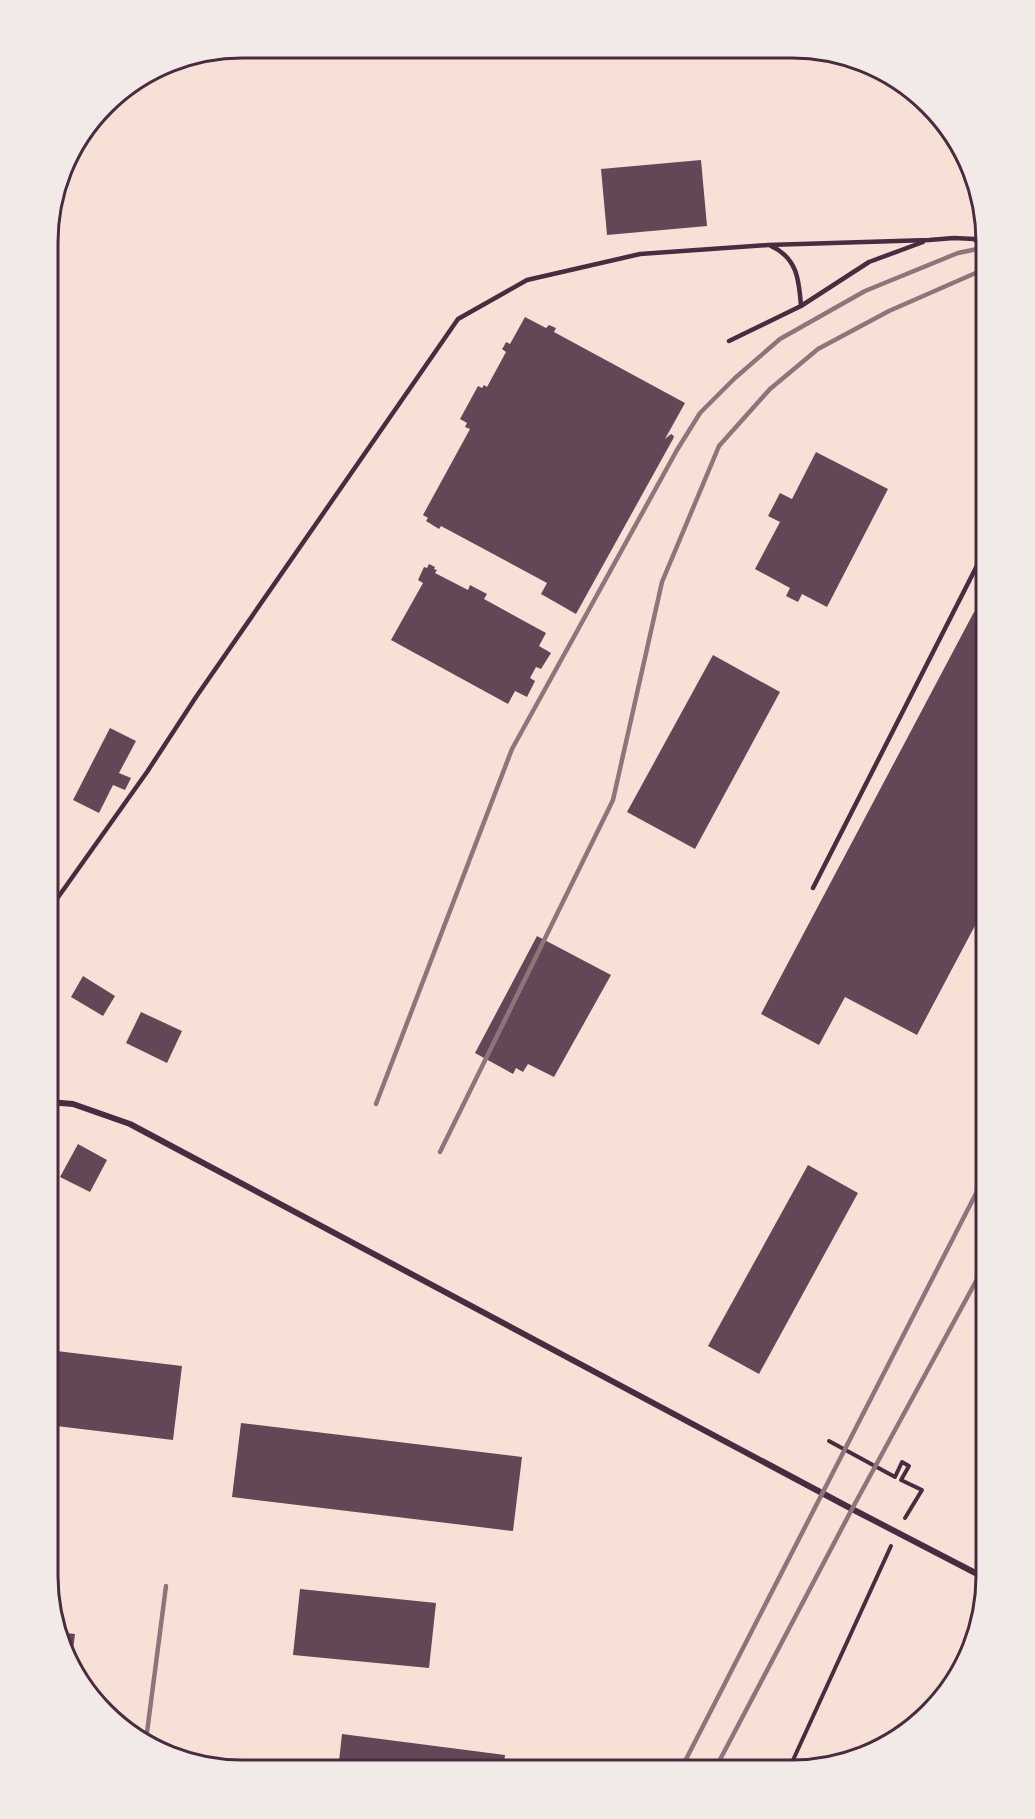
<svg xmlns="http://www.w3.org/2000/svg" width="1035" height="1819" font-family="'Crimson Pro',serif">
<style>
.building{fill:#644757}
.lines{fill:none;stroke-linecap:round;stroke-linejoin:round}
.path{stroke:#4a2c40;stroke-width:4}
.service{stroke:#4a2c40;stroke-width:4.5}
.minor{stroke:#4a2c40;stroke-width:6}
.rail{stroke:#8f747c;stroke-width:4.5}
.rim{fill:none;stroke:#4a2c40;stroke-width:3}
</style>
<rect width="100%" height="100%" fill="#f7e1d7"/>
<g class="building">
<polygon points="701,160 707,226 607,235 601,169"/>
<polygon points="525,317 546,328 549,325 556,328 554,332 685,403 665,439 671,434 674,436 673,439 576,614 541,594 547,583 441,526 439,529 426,521 428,518 423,515 470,429 465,427 467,423 460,419 478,386 482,388 484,385 487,387 506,352 502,349 504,346 506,342 510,344"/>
<polygon points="816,452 888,489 827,607 802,594 798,602 786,596 790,588 755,569 780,522 768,516 780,493 792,499"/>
<polygon points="429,564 435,567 434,569 437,570 435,573 468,590 470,585 487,594 484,599 546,633 539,646 551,653 541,669 536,667 530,678 535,681 527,697 515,691 508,704 391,640 423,583 418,580 424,567 427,568"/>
<polygon points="974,612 987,619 987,903 917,1035 845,997 819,1045 761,1014"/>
<polygon points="713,655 780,692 695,849 627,812"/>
<polygon points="110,728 136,741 119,773 131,778 125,790 113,785 99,813 73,800"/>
<polygon points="537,936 611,975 554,1077 528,1064 523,1072 516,1068 513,1074 475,1053"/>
<polygon points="83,976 115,996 103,1016 71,997"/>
<polygon points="141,1012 182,1031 167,1063 126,1043"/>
<polygon points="78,1144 107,1160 90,1192 60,1177"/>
<polygon points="808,1165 858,1193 759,1374 708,1346"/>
<polygon points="48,1350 182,1366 173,1440 48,1425"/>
<polygon points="241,1423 522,1457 513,1531 232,1497"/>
<polygon points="300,1589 436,1603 429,1668 293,1655"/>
<polygon points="57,1632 75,1634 71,1666 58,1640"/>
<polygon points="342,1734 505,1755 503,1770 338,1770"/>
</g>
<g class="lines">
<g class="path">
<polyline points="829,1441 895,1477 902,1462 909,1466 901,1480 922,1490 905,1518"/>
<polyline points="788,1771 891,1546"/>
</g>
<g class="service">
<path d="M 771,246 C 797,258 799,279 801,306"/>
<polyline points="729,341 801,306 869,262 923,242"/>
<polyline points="813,888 987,546"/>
<polyline points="49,910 147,772 196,697 458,319 527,280 640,254 768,245 929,240 954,238 974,239 987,250"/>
</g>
<polyline class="minor" points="49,1102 73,1104 130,1124 852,1509 987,1579"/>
<g class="rail">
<polyline points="376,1104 512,749 677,450 700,413 735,378 780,339 865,291 958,253 987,247"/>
<polyline points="440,1152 613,800 662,582 719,446 770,389 818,349 889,311 987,268"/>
<polyline points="146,1740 166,1586"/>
<polyline points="680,1771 987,1172"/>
<polyline points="714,1771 852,1509 987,1261"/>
</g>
</g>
<path d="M0 0H1035V1819H0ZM242 58H792A184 184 0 0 1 976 242V1576A184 184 0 0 1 792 1760H242A184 184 0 0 1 58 1576V242A184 184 0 0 1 242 58Z" fill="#f1eae7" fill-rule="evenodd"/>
<path class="rim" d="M242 58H792A184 184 0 0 1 976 242V1576A184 184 0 0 1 792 1760H242A184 184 0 0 1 58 1576V242A184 184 0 0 1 242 58Z"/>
</svg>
